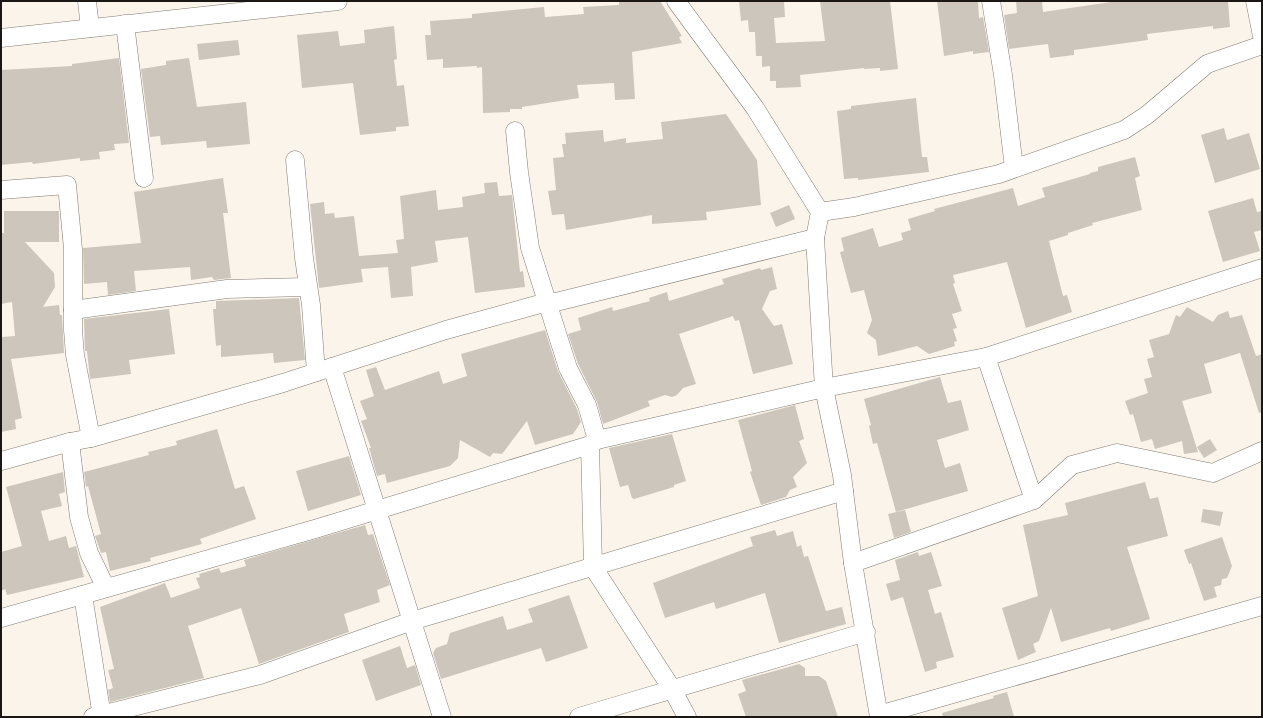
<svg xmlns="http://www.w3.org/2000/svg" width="1263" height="718" font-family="'Fira Sans',sans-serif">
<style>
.building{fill:#cdc6bc}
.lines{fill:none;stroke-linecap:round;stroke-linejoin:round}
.minor-casing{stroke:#837c74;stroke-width:19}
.minor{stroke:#fff;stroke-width:18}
</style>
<rect width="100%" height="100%" fill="#fbf4ea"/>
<g class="building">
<polygon points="619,1 660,1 682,36 679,37 682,43 632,52 635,99 615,100 614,83 577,85 579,98 522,107 522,109 510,109 510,112 483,113 482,67 477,68 477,66 443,68 443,59 427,60 425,35 431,35 430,21 472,18 472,14 544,7 545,17 584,14 583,7 619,5"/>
<polygon points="739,1 784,1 785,17 774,18 776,43 825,41 820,1 890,1 898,69 880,71 880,68 864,69 864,68 800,75 801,87 776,88 776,81 770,81 770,66 762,67 762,56 756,56 755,32 749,32 748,20 741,21"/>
<polygon points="937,1 978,1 979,18 983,17 989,52 973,54 973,51 944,56"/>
<polygon points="1016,1 1042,1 1043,12 1118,1 1228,1 1230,27 1213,29 1213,26 1147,34 1148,40 1074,50 1074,55 1050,58 1048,44 1009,49 1004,15 1017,13"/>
<polygon points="394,26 397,59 394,60 397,86 404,85 409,126 396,127 396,131 360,135 353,83 302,88 297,35 338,31 340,46 365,43 364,30"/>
<polygon points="238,40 240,55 199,60 197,44"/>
<polygon points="119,58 129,143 114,144 115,150 99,152 100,159 80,161 80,158 33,164 32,162 1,165 1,70 72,66 72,64"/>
<polygon points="189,58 197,107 246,102 250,144 207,148 206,141 161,145 160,136 150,137 141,69 166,65 166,61"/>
<polygon points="916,98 922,157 927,157 929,172 858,180 858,178 844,179 837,111 851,109 851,106"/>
<polygon points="726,114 757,160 761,205 706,212 707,220 652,224 652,215 566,230 564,214 552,215 548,191 556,190 553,158 564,157 562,144 566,144 565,133 603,130 604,142 626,138 626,143 663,139 661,122"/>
<polygon points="1224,128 1227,140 1249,133 1260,169 1215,183 1201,135"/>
<polygon points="1135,157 1140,176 1135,178 1142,210 1092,223 1093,225 1068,233 1068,235 1049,241 1063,296 1067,295 1072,312 1026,328 1007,262 953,275 955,283 953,284 962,311 952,314 957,328 953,329 957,341 954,342 955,346 929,354 917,346 878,356 876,340 867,333 872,320 864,290 851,293 840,252 844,251 841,238 873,228 879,247 903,240 901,233 911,230 908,219 935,211 934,209 1013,188 1018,206 1045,197 1042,188 1090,174 1090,173 1098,171 1098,167"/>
<polygon points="223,178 228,213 223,213 231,278 214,280 212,277 191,280 190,267 134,271 136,291 108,295 107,282 84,284 83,248 141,243 134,192"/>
<polygon points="497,182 499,196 512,195 520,272 523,271 525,287 475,293 468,237 435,241 438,262 411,267 413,296 391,298 388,267 361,269 363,282 319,288 310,204 324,202 325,214 334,213 335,218 354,216 359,256 398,253 396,240 404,239 400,196 436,190 438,210 463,207 462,197 485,193 484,183"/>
<polygon points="1253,198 1257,212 1262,211 1262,230 1254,232 1260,251 1223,262 1208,211"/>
<polygon points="789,205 795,219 776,227 770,213"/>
<polygon points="4,211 59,211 59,242 25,242 54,273 55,287 43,307 59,305 60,315 62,315 64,353 11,359 22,418 15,420 16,429 1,432 2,337 15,336 12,302 1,304 1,233 4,233"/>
<polygon points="772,267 777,289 770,291 762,309 774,326 782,324 793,364 753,374 739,320 735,321 733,316 679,334 696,384 683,388 677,395 672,397 665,395 648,401 650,406 603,424 597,402 578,364 568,334 581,330 578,318 612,307 613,311 650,301 649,298 667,292 669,301 724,284 722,279 760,268 761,270"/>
<polygon points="299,298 305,360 274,363 273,353 221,357 221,345 216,346 213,309 216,309 216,301"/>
<polygon points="1187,307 1213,322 1218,315 1228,311 1230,318 1242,315 1256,356 1262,354 1262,412 1259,413 1240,353 1204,364 1212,393 1182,401 1198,452 1184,454 1182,441 1155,449 1152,439 1141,442 1133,414 1130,415 1125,401 1148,393 1144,379 1152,377 1147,359 1154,357 1149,340 1169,334 1176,315 1180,317"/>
<polygon points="169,309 175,354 129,360 131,374 90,379 87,351 85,351 84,319"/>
<polygon points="545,330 558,371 577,409 581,422 573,434 535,445 527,421 502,454 493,453 490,457 460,440 458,458 450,466 387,483 385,474 377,476 369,448 371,448 361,421 367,419 360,401 374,396 366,370 376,367 385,390 439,371 443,384 467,376 461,354"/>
<polygon points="940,377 948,403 961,400 969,430 937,440 945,468 960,463 968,491 896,512 877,443 873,444 869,426 871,425 864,399"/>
<polygon points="795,405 804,439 799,441 807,463 793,477 797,487 790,490 786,497 761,505 750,472 752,471 738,420"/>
<polygon points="217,429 235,489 244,486 256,519 200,539 202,544 150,558 151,561 110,571 106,552 101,553 95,536 101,534 88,486 86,487 84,472 149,455 148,452 177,445 176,441"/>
<polygon points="672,434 686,481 674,485 674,487 634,499 632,498 628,485 620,487 609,448"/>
<polygon points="1210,439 1217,450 1204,458 1197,447"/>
<polygon points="349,456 361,495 308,511 296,471"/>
<polygon points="63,472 65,492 59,494 62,506 41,511 49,541 66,536 69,548 76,546 84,577 7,595 5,589 1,591 1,552 22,546 6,487"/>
<polygon points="1145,482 1150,499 1158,497 1168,536 1127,547 1150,619 1111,631 1110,628 1061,642 1051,608 1039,641 1033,644 1036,652 1018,660 1002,608 1038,596 1023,525 1068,515 1065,503"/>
<polygon points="1203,509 1223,512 1220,526 1201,522"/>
<polygon points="905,510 911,532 894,538 888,514"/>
<polygon points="365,525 368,535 373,534 390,585 377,590 380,602 344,614 349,632 259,664 241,608 188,626 204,678 110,702 108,690 113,688 108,670 114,669 100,607 165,583 171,598 200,588 196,578 200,577 199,574 219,568 221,573 246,566 244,560"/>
<polygon points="775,530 777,536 793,531 797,547 801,545 804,557 808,556 826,611 842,607 846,624 779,643 765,593 716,609 714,602 665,618 653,583 753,546 750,537"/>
<polygon points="1222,537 1232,566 1227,578 1222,579 1221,585 1214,587 1217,597 1204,601 1191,563 1189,564 1184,550"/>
<polygon points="918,552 919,556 931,552 935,564 942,586 928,590 935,614 941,612 954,657 936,662 937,668 925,672 903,597 891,601 886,584 900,580 895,560"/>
<polygon points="569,595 588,648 546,662 541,648 441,679 433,653 436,648 447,644 450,633 503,616 507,630 533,622 528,609"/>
<polygon points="400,646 407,668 415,665 421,685 376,701 362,660"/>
<polygon points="799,664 805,668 805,676 819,676 826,681 838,717 746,717 738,694 746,691 742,680"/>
<polygon points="1007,692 1014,717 943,717 942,713 994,698 993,696"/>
</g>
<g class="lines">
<defs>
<g id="minor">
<polyline points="87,1 90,28"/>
<polyline points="676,1 755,108 820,212 815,238 824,388 842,475 853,563 879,717"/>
<polyline points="991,1 1003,75 1014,168"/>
<polyline points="1255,1 1262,36"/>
<polyline points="125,24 144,178"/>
<polyline points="1,38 338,1"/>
<polyline points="515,131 519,172 530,248 568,368 587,405 597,440"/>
<polyline points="295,160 304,258 311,305 316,372"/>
<polyline points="1,190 67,185 73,249 73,330 75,355 91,438"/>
<polyline points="820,212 854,207 999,174 1124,130 1147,115 1207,64 1262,45"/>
<polyline points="73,310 227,289 307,287"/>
<polyline points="986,357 1034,500"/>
<polyline points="332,367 442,717"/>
<polyline points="70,442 79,517 89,553 106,588"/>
<polyline points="590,445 593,567 672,689 687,717"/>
<polyline points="1,461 70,442 91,438 283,383 446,330 547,302 556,302 815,238"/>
<polyline points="853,563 1034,500 1072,465 1117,453 1213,473 1262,451"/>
<polyline points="83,595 102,717"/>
<polyline points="1,618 315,529 590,445 597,440 824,388 986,357 1262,268"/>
<polyline points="879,715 1262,606"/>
<polyline points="93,717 260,675 412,621 844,491"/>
<polyline points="579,717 866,632"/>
</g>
</defs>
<use href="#minor" class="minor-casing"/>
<use href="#minor" class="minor"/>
</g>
<rect width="1263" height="718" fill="none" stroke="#1a1714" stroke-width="4"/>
</svg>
